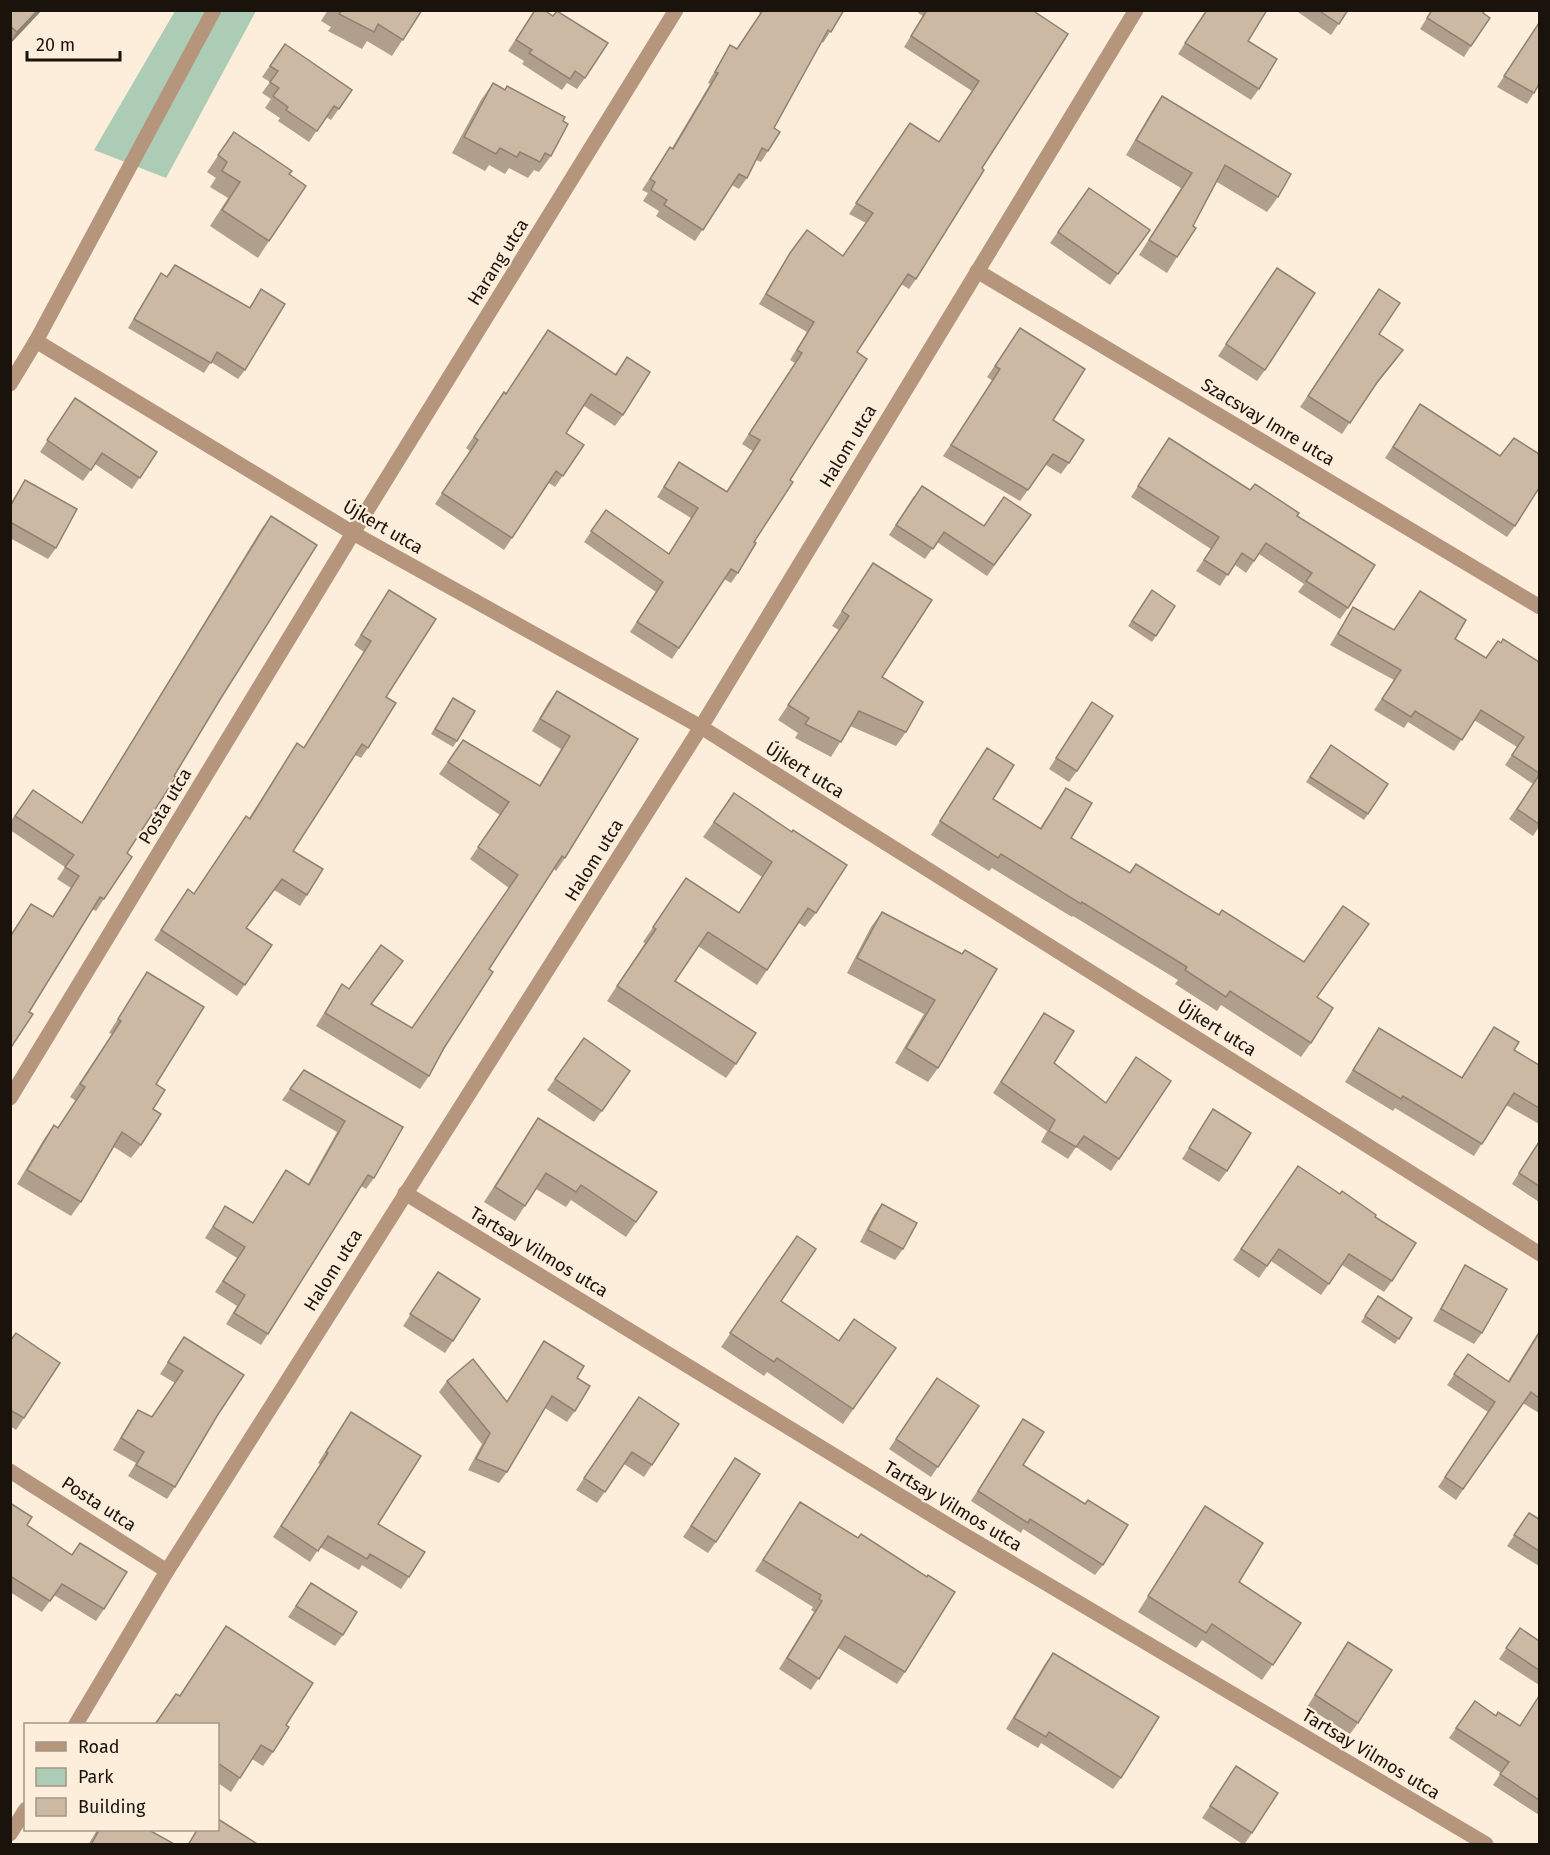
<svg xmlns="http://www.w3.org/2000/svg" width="1550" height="1855" font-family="'Fira Sans',sans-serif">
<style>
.green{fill:#adccb5}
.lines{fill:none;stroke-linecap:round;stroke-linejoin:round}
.street{stroke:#b5957c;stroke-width:15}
.wall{fill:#af9f8c}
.shaded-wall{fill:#8f8272}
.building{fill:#ccb9a3;stroke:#8f8272;stroke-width:1.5}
.labels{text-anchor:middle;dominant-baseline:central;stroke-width:4.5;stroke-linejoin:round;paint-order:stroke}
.street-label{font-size:18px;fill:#1a130b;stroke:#fdeddb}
</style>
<rect width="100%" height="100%" fill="#fdeddb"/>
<polygon class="green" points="175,11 256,11 166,178 94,150"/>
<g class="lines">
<g class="street">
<polyline points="977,271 1540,607"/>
<polyline points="36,341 353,533 701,727 1540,1254"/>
<polyline points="10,384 36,341 214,10"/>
<polyline points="10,1098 353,533 676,10"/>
<polyline points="405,1193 966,1536 1486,1844"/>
<polyline points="10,1471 167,1571"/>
<polyline points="76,1724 167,1571 701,727 1136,10"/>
<polyline points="10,1834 26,1809"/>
</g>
</g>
<g class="wall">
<polygon points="10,10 42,10 10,44"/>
<polygon points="328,10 422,10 392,56 367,41 362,49 328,31 331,27 321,21"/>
<polygon points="535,10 585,78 577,89 567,83 562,90 522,64 524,61 508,51"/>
<polygon points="756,10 844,10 823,43 821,41 774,128 768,151 761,162 756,160 747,178 739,189 732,185 695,241 656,216 659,211 643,201 648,193 642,190 670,147 672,148 710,84 708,83 723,56 730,45 737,49 761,14"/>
<polygon points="919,10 1032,10 982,168 916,279 909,289 901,284 857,352 790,480 754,542 738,573 731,583 724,579 672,659 630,632 656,592 584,542 606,510 669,554 691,518 657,497 679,462 727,491 753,451 742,444 795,363 790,360 807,332 759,304 783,264 790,253 843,256 866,223 849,214 910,123 939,142 972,91 904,47 923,16 918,13"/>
<polygon points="1206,10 1248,41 1259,89 1251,100 1178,54"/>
<polygon points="1295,10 1348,10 1331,35"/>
<polygon points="1432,10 1485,10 1471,46 1464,57 1420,29"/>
<polygon points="1539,23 1534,93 1527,104 1497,87"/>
<polygon points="285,44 352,90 331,120 326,117 309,142 278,121 280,118 265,108 271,99 262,93 270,82 262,77"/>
<polygon points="493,83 504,90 507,86 551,156 539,172 534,170 528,178 509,168 505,174 489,165 485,171 452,153 481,100"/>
<polygon points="1162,96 1278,197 1267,212 1217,182 1193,226 1177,257 1167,273 1139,255 1181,188 1126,155 1152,111"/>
<polygon points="234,132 289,174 269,241 258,258 210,226 228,198 210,187 216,178 207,172"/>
<polygon points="1089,188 1150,230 1110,285 1050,243"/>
<polygon points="175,265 249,308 261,289 245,370 238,379 211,362 204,373 128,328 161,273 167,277"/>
<polygon points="1269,279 1265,370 1257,381 1218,356"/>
<polygon points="1379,289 1379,334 1403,350 1395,361 1372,389 1342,434 1300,407"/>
<polygon points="1020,328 1069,463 1061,474 1046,465 1020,501 943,456 993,381 987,377"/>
<polygon points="627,357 623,415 615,426 584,406 566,433 584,445 555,487 549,483 504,550 435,504 470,451 466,448 504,392 506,393 615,374"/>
<polygon points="75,398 157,452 132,489 95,464 83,481 40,452"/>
<polygon points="1420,404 1515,526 1507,537 1385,458"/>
<polygon points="1169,438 1250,490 1297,516 1348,608 1340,619 1298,592 1304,584 1259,554 1246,573 1234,564 1220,586 1196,571 1211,549 1131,497"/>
<polygon points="25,480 56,548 48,559 10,538 10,504"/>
<polygon points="914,496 984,526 1031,515 987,576 937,542 925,559 889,535"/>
<polygon points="271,516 221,698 127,853 132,857 96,911 92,909 29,1012 10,1049 10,936 31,904 52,917 71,888 57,879 65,867 10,830 10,822 33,790 82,823 262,528"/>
<polygon points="873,563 882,677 906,732 896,746 850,726 831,757 795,738 798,733 778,720 839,630 832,626"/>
<polygon points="389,590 386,697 368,748 361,758 355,755 293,851 307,895 300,906 274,890 246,928 272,945 237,996 154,940 188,889 194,893 249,818 297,743 304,747 364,652 354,645"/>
<polygon points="1152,590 1175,606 1152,642 1128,626"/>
<polygon points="1420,591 1455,639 1486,658 1498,641 1539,662 1539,827 1533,836 1509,819 1533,784 1505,765 1517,747 1474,720 1454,751 1408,722 1404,728 1374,710 1394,680 1330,645 1353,607 1394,630"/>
<polygon points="557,691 638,739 565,858 556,871 554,869 489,969 429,1076 420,1089 316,1026 342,984 349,989 394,974 372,1004 412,1028 509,888 470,859 500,815 439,774 463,740 539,786 561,749 532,731 548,703"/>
<polygon points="453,698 457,741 453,747 431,734"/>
<polygon points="1092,702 1077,771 1069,782 1049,769"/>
<polygon points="1331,745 1388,784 1364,820 1306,782"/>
<polygon points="987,748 993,799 1040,828 1066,788 1071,838 1129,873 1136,864 1317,997 1311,1043 1301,1057 1221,1005 1217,1011 1175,984 1178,980 1073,916 1072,917 992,868 989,871 931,835"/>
<polygon points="734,793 816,913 805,927 799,923 757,985 698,946 675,981 736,1064 726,1078 607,1001 645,943 643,942 676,893 739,913 762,877 703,837"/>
<polygon points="882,912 962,954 938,1068 928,1082 895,1063 924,1014 847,973 871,927"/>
<polygon points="147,972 156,1084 153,1109 141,1145 131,1158 114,1147 81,1202 71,1216 17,1184 44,1139 54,1125 58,1128 76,1101 70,1097 112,1034 109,1033"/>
<polygon points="1044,1013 1054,1063 1105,1103 1171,1081 1111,1171 1076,1147 1068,1159 1041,1142 1047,1131 993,1093"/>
<polygon points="1494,1027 1514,1050 1539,1065 1539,1124 1506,1105 1474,1156 1395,1108 1393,1111 1345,1082 1379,1028 1461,1078"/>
<polygon points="584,1038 630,1071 594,1122 547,1090"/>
<polygon points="304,1070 403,1127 374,1178 366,1189 361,1186 261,1345 226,1324 237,1306 215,1292 237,1258 205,1238 225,1206 253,1223 286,1170 308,1184 337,1132 282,1100"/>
<polygon points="1213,1109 1227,1171 1219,1182 1182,1159"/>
<polygon points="538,1118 657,1192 626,1237 571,1200 566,1207 536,1189 515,1221 484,1202 528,1133"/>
<polygon points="1539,1141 1539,1202 1512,1184"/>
<polygon points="1298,1166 1375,1217 1392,1281 1384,1292 1342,1265 1321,1295 1271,1261 1259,1278 1233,1260"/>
<polygon points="882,1204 903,1249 895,1260 860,1242 874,1215"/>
<polygon points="797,1236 781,1301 839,1341 896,1348 843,1424 767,1372 764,1376 721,1347"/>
<polygon points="1465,1265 1482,1333 1474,1344 1433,1321 1458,1277"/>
<polygon points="438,1272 453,1341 445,1353 403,1326"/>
<polygon points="1378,1296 1412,1318 1395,1344 1361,1322"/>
<polygon points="1539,1331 1539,1413 1523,1403 1456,1500 1438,1487 1488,1412 1447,1385 1468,1354 1508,1381"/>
<polygon points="184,1337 217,1416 175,1487 167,1499 128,1476 136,1463 113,1450 130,1421 138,1410 151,1417 175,1383 160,1374"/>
<polygon points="10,1340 24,1418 16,1430 10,1426"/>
<polygon points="544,1341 577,1378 575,1411 567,1422 545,1408 507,1472 499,1483 468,1470 482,1444 439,1392 447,1381 507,1401"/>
<polygon points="937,1378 979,1406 931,1477 889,1449"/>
<polygon points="639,1397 679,1424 644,1477 624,1464 597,1503 576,1490"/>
<polygon points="351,1412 378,1524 409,1577 401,1589 362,1565 359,1570 320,1547 310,1562 273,1537 320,1464 318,1463"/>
<polygon points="1023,1419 1023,1465 1103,1565 1095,1575 1023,1529 1021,1533 971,1501"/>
<polygon points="735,1458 716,1542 708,1553 683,1537"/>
<polygon points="800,1502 905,1672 897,1684 838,1648 811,1690 779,1669 814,1612 811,1610 813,1607 755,1571"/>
<polygon points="10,1503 27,1525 72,1555 80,1543 104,1609 96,1621 54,1595 42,1612 10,1592"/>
<polygon points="1205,1506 1239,1582 1301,1623 1262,1680 1202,1640 1196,1648 1138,1612"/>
<polygon points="1529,1513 1539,1519 1539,1566 1507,1546"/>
<polygon points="311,1583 343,1635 335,1646 288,1617"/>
<polygon points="226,1626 286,1725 273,1752 263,1766 252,1759 231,1792 218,1783 218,1725 155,1725 176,1694 179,1696"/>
<polygon points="1520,1628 1539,1641 1539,1685 1499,1659"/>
<polygon points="1348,1642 1358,1723 1350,1734 1307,1707"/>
<polygon points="1053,1653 1121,1778 1113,1789 1041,1743 1038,1748 1006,1729 1045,1664"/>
<polygon points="1539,1696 1539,1815 1493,1785 1501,1773 1449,1738 1475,1701 1496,1715 1520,1726"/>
<polygon points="1236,1766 1252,1833 1244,1845 1202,1818"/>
<polygon points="97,1830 149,1830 176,1845 88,1845"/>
</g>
<g class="shaded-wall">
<polygon points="38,10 42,10 10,44 10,42 17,32"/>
<polygon points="1403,350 1395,361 1370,392 1378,381"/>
</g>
<g class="building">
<polygon points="10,10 38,10 17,32 10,26"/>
<polygon points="342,10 422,10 403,40 378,24 374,32 339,14"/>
<polygon points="535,10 544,10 553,16 557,11 608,43 585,78 575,71 570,79 529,53 532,50 516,40"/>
<polygon points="763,10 844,10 831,32 828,30 774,128 780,132 768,151 762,148 747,178 739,174 703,230 664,205 667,200 651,190 655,182 650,179 670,147 673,149 718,73 715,72 730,45 737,49"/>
<polygon points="927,10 1032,10 1068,34 982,168 984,170 916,279 908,274 857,352 867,359 790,480 793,482 754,542 756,543 738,573 731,569 679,648 637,622 663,582 591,531 606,510 669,554 698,508 664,487 679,462 727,492 760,440 749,434 802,353 797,350 814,322 766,294 790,253 807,230 843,256 873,213 856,203 910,123 939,142 979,81 911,36"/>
<polygon points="1207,10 1267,10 1248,41 1277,59 1259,89 1185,43"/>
<polygon points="1318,10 1348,10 1339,24"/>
<polygon points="1432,10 1485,10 1483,13 1490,18 1471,46 1427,18"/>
<polygon points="1539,23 1539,84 1534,93 1504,76"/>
<polygon points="285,44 352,90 339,109 334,106 317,131 286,110 288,107 273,96 279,88 270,82 278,71 270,66"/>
<polygon points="493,83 505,90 507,86 565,117 563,121 568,124 551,156 545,153 540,162 520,152 517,157 500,148 496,154 464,137"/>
<polygon points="1162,96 1291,174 1278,197 1225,165 1193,226 1196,228 1177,257 1149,240 1192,173 1136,140"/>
<polygon points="234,132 292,171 289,174 306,186 269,241 222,210 240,182 222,171 227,162 218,155"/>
<polygon points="1089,188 1150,230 1118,274 1058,232"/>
<polygon points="175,265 250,308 261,289 285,304 245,370 217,352 211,363 134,319 161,273 167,277"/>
<polygon points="1277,268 1315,293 1265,370 1226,344"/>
<polygon points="1379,289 1400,303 1379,334 1403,350 1378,381 1350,423 1308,396"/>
<polygon points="1020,328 1085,369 1053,420 1084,440 1069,463 1053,454 1028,490 951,445 1000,369 995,366"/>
<polygon points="548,330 616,375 627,357 650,372 623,415 591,394 566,433 584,445 563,476 556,471 512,538 442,493 478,440 474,437 504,392 506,394"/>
<polygon points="75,398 157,452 140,478 102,453 91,470 47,440"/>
<polygon points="1420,404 1500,456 1514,438 1539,454 1539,488 1515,526 1393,447"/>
<polygon points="1169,438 1250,490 1255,484 1299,513 1297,516 1375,565 1348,608 1306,581 1312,573 1266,543 1254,561 1242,553 1228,575 1204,560 1219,537 1138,486"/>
<polygon points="25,480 77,509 56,548 10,522 10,507"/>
<polygon points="922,486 984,526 1004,497 1031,515 994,565 944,532 933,549 896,525"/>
<polygon points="271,516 317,545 221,698 174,776 176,777 127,853 132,857 104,899 100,897 29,1012 33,1014 10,1049 10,937 31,904 53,917 79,876 65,867 74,855 15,816 33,790 82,823"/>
<polygon points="873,563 932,600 882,677 923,702 906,732 859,711 841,742 805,724 809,718 788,705 849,616 842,611"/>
<polygon points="389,590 436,619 386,697 396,703 368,748 362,744 293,851 323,869 307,895 282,879 246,928 272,945 245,985 161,930 188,889 194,894 246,816 250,819 297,743 304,748 371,641 361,635"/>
<polygon points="1152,590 1175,606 1156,636 1132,621"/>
<polygon points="1420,591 1466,620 1455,639 1486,658 1498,641 1501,643 1503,639 1539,662 1539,773 1512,755 1524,737 1481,710 1462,740 1415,711 1411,717 1382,699 1401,670 1338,634 1353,607 1394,630"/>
<polygon points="557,691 638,739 565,858 562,856 489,969 493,972 444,1048 429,1076 325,1013 342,984 349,989 381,945 403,961 371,1004 412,1028 518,875 478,847 509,802 448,762 463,740 540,786 570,736 540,719"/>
<polygon points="453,698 475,711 457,741 435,729"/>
<polygon points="1092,702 1113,716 1077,771 1056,758"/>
<polygon points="1331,745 1388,784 1368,814 1310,777"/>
<polygon points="987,748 1014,765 993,799 1041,829 1066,788 1092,803 1071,838 1130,873 1136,864 1219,915 1222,910 1304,962 1343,906 1369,924 1317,997 1333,1008 1311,1043 1230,991 1226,997 1185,970 1187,967 1082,902 1081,904 1001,854 998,858 940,821"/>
<polygon points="1539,775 1539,824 1517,809"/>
<polygon points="734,793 792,832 793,830 847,865 816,913 808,908 767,970 708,932 675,981 756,1033 736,1064 617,986 656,929 653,927 686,878 739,913 772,862 714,822"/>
<polygon points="882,912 962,954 965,950 997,969 938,1068 906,1048 935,1000 857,958"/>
<polygon points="147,972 204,1007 156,1084 165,1090 153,1109 161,1114 141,1145 122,1132 81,1202 27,1170 54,1125 58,1128 85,1087 80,1084 121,1021 118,1019"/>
<polygon points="1044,1013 1074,1031 1054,1063 1106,1103 1136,1057 1171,1081 1119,1159 1084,1136 1076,1147 1049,1131 1055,1120 1001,1082"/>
<polygon points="1494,1027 1519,1042 1514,1050 1539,1065 1539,1108 1514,1093 1482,1144 1403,1096 1401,1099 1353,1070 1379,1028 1462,1078"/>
<polygon points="584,1038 630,1071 602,1111 555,1079"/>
<polygon points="304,1070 403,1127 374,1178 368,1175 268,1334 234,1313 245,1295 223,1281 245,1247 213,1227 225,1206 253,1223 286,1170 309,1185 345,1121 290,1089"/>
<polygon points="1213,1109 1251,1133 1227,1171 1189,1148"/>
<polygon points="538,1118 657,1192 636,1222 581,1185 576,1192 546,1173 525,1206 495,1187"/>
<polygon points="1539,1142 1539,1186 1519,1173"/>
<polygon points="1298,1166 1340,1194 1342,1191 1376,1215 1375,1217 1416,1243 1392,1281 1349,1254 1329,1284 1279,1249 1267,1266 1241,1249"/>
<polygon points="882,1204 917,1223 903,1249 868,1230"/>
<polygon points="797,1236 816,1249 781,1301 839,1341 854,1319 896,1348 853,1409 777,1358 774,1362 730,1333"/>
<polygon points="1465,1265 1507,1289 1482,1333 1441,1309"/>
<polygon points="438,1272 480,1299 453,1341 410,1314"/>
<polygon points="1378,1296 1412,1318 1399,1339 1365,1316"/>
<polygon points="16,1333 60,1363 24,1418 10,1410 10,1341"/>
<polygon points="1539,1333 1539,1398 1531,1392 1463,1489 1445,1477 1495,1402 1454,1374 1468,1354 1509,1382"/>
<polygon points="184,1337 244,1375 217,1416 175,1487 136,1465 144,1452 121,1438 138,1410 152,1417 183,1371 168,1362"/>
<polygon points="544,1341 584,1366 577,1378 590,1386 575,1411 552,1396 507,1472 476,1459 490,1433 447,1381 473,1359 507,1402"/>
<polygon points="937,1378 979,1406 938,1467 896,1439"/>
<polygon points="639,1397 679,1424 652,1465 632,1452 605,1492 584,1478"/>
<polygon points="351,1412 421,1456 378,1524 425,1552 409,1577 370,1554 367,1559 328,1536 318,1551 281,1526 328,1453 326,1452"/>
<polygon points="1023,1419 1044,1432 1023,1465 1085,1504 1088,1500 1128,1525 1103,1565 1030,1519 1028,1523 978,1491"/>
<polygon points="735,1458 760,1474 716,1542 691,1526"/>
<polygon points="800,1502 858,1538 861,1534 927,1577 928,1575 955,1592 905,1672 845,1636 819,1679 787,1658 822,1601 819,1599 821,1595 763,1560"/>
<polygon points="10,1503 32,1517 27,1525 72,1555 80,1543 127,1572 104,1609 62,1584 50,1601 10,1576"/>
<polygon points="1205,1506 1263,1543 1239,1582 1301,1623 1273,1665 1212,1624 1206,1633 1148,1596"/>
<polygon points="1529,1513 1539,1519 1539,1551 1514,1535"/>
<polygon points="311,1583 357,1612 343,1635 296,1606"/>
<polygon points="226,1626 313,1683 286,1725 289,1727 273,1752 261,1745 240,1778 218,1763 218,1725 158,1725 156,1723 176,1694 180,1696"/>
<polygon points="1520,1628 1539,1641 1539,1670 1506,1648"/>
<polygon points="1348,1642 1392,1670 1358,1723 1315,1695"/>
<polygon points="1053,1653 1159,1717 1121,1778 1049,1732 1046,1737 1014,1718"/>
<polygon points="1539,1696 1539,1800 1500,1774 1509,1762 1456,1728 1475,1701 1496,1716 1498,1712 1520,1726"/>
<polygon points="1236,1766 1278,1793 1252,1833 1210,1806"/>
<polygon points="218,1819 259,1845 188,1845 197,1830 218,1830"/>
<polygon points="99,1830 149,1830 176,1845 91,1845"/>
</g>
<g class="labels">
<g class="street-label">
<text transform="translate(498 262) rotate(-58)">Harang utca</text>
<text transform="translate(1268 422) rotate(31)">Szacsvay Imre utca</text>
<text transform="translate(848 446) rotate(-59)">Halom utca</text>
<text transform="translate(383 527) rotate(30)">Újkert utca</text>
<text transform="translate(805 770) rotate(32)">Újkert utca</text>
<text transform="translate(165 806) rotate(-59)">Posta utca</text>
<text transform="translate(594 860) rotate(-58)">Halom utca</text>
<text transform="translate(1217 1028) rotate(32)">Újkert utca</text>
<text transform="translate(539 1252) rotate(31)">Tartsay Vilmos utca</text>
<text transform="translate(333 1270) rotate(-58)">Halom utca</text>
<text transform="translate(99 1504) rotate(33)">Posta utca</text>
<text transform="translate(953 1506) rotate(31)">Tartsay Vilmos utca</text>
<text transform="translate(1371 1754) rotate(31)">Tartsay Vilmos utca</text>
</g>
</g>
<rect width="1550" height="1855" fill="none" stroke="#1a130b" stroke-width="24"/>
<rect x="24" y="1723" width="195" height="108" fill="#fdeddb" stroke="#a29688" stroke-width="1.5"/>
<rect x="36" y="1742" width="30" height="9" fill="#b5957c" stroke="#a29688" stroke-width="1.5"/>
<text x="78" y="1753" font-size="18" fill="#1a130b">Road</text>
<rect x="36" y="1768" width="30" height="18" fill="#adccb5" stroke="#a29688" stroke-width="1.5"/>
<text x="78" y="1783" font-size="18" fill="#1a130b">Park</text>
<rect x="36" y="1798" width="30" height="18" fill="#ccb9a3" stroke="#a29688" stroke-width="1.5"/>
<text x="78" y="1813" font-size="18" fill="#1a130b">Building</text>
<path d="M27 51v9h93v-9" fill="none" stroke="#1a130b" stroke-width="3"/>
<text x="36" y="51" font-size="18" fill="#1a130b" stroke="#fdeddb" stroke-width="4.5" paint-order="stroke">20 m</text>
</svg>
